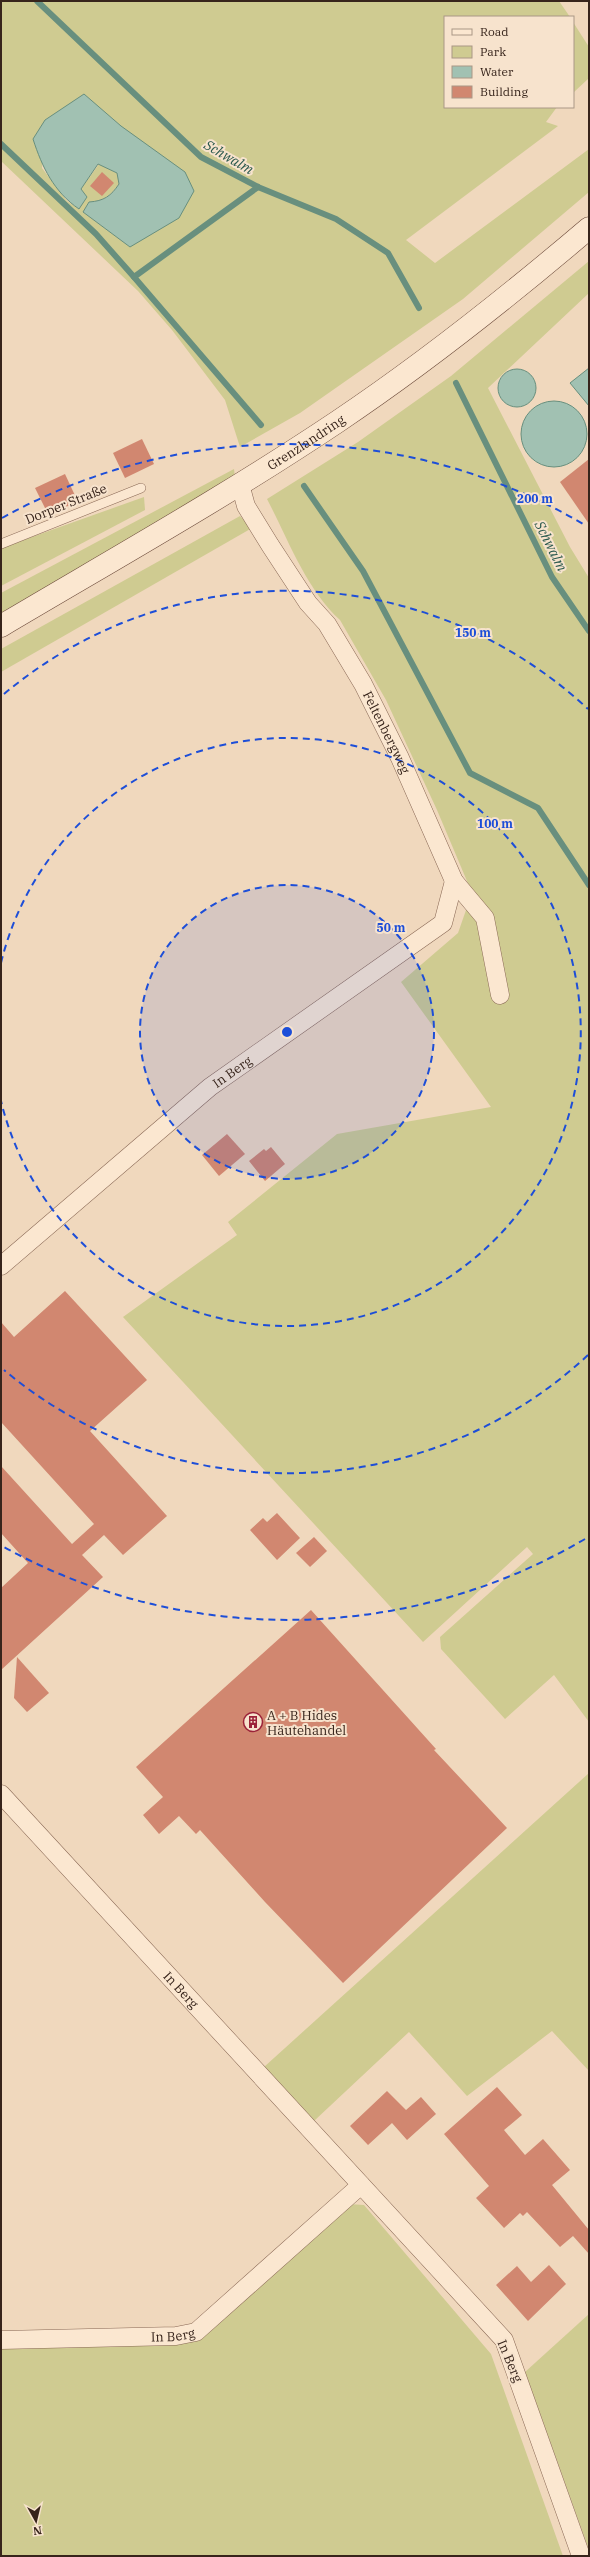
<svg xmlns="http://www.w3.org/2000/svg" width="590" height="2557" font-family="'IBM Plex Serif',serif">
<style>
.green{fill:#cfcb91;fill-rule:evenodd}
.water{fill:#a1c1b2;stroke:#688f7e}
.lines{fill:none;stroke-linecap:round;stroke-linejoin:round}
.stream{stroke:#688f7e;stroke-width:6}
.building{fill:#d18770}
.service-casing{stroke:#896855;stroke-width:10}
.minor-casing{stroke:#896855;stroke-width:19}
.secondary-casing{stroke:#6b4939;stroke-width:23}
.service{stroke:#fbe7d0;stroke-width:9}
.minor{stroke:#fbe7d0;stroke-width:18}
.secondary{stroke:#fbe7d0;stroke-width:22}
.ring{fill:none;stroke:#1d4ed8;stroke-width:2;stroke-dasharray:7 5}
.labels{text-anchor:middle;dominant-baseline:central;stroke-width:4;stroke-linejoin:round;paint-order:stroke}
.street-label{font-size:13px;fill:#37241b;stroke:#f7e3cd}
.poi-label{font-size:13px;fill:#37241b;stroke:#f7e3cd;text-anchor:start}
.water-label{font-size:14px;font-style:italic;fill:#29584d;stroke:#f7e3cd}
.centre{fill:#1d4ed8;stroke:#f7e3cd;stroke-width:2}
.ring-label{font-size:12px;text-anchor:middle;font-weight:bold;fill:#1d4ed8;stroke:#f7e3cd;stroke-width:4;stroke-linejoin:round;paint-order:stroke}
</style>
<rect width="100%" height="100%" fill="#f0d8bd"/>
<g class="green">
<path d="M 1,1 L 559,1 L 570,17 L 445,17 L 445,107 L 557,107 L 546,122 L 558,126 L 406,240 L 435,263 L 589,149 L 589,192 L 463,299 L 300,413 L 240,447 L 225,400 L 172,330 L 138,291 L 1,161 ZM 84,95 L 121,126 L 130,247 L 83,212 L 89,202 C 104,201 110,196 119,184 L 117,173 L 99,164 L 81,189 L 87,197 L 79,209 L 67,201 L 42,168 L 45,120 Z"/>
<polygon points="573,22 589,47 589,78 573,93"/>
<path d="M 589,261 L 589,293 L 488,388 L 570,547 L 589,578 L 589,1722 L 554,1675 L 505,1719 L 441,1649 L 440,1637 L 533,1554 L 527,1547 L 423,1642 L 123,1317 L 237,1235 L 228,1222 L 337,1134 L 491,1107 L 401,982 L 458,933 L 472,893 L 437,810 L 386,700 L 340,620 C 306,589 288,539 267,499 L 358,442 L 451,376 Z"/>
<polygon points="234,469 235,477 1,613 1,593"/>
<polygon points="144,497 145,510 1,586 1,548"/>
<polygon points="240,516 252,528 1,672 1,649"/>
<polygon points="589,1773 589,2071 552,2031 467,2096 409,2032 314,2121 264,2067"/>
<polygon points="348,2204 364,2205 491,2354 563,2556 1,2556 1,2345 177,2341"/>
<polygon points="589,2314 589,2550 525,2372"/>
</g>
<g class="water">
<path d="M 84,94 L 121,126 L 185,172 L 194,191 L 179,218 L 130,247 L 83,212 L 89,202 C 104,201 111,196 119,184 L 117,173 L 98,164 L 81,189 L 87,197 L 79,209 C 54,192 42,167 33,139 L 45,120 Z"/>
<polygon points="589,368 589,406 570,383"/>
<circle cx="517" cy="388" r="19"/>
<circle cx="554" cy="434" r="33"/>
</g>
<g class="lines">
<g class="stream">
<polyline points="37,1 201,157 258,187 336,219 388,253 419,308"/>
<polyline points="1,144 96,234 134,277"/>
<polyline points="258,187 134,277 261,425"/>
<polyline points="456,383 552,577 589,631"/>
<polyline points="304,486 363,571 470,773 538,808 589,885"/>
</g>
</g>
<g class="building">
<polygon points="102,172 114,183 102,196 90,186"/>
<polygon points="142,439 154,464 125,478 113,453"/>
<polygon points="589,459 589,524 560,482"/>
<polygon points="65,474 78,502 48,514 35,488"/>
<polygon points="227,1134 245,1154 219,1176 202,1155"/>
<polygon points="271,1147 285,1164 265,1181 249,1161 264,1149 266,1151"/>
<polygon points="65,1291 147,1380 90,1431 167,1516 123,1555 104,1535 82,1555 103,1577 1,1670 1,1588 28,1563 1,1533 1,1466 72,1544 94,1524 1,1422 1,1322 14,1337"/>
<polygon points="277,1513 300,1538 277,1560 250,1530 263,1518 267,1522"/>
<polygon points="314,1537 327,1551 310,1567 296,1553"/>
<polygon points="311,1610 436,1749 434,1750 507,1828 343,1983 265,1902 200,1830 196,1834 179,1816 159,1834 143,1815 163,1797 136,1767"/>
<polygon points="17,1657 49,1693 27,1712 14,1698"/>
<polygon points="497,2087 522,2115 504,2130 525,2155 543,2139 570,2170 552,2185 589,2230 589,2254 573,2236 560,2247 527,2212 523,2216 520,2213 504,2228 476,2198 489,2186 444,2134"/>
<polygon points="387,2091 406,2110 421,2097 436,2114 407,2140 392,2123 368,2145 350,2126"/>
<polygon points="549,2265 566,2284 528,2321 496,2285 517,2266 531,2282"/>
</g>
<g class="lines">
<defs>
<polyline id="service" points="1,544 141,488"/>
<g id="minor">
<path id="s1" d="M 240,484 L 246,506 L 270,545 L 308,603 L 327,624 L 363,684 L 400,758 L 454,881 L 485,918 L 500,995"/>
<path id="s2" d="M 1,1266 L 210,1087 L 443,923 L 454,881"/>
<path id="s3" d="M 1,1794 L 504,2340 L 581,2556"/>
<path id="s4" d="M 1,2340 L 176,2336 L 196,2332 L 361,2185"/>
</g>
<g id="secondary">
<path id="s5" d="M 1,626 C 114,559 228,495 337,422 C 425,363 508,297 589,228"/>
</g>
</defs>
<use href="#service" class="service-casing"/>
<use href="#minor" class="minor-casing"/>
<use href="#secondary" class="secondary-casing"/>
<use href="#service" class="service"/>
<use href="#minor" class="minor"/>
<use href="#secondary" class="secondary"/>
</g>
<circle cx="287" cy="1032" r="147" fill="#1d4ed8" fill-opacity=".12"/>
<g class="ring">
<circle cx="287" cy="1032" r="147"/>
<path d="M1 963A294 294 0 1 1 1 1101"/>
<path d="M588 1355A441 441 0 0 1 4 1370M4 694A441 441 0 0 1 588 709"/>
<path d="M585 1539A588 588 0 0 1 2 1546M2 518A588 588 0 0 1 585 525"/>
</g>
<defs>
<symbol id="building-ring" viewBox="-11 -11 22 22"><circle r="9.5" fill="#f7e3cd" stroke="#9b2238" stroke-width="1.5"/><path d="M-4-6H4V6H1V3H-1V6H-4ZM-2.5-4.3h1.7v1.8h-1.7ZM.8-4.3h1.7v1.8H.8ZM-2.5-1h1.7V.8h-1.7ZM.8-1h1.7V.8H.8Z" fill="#9b2238"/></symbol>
</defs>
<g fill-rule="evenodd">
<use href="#building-ring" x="242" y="1711" width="22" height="22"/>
</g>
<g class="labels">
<g class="street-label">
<text stroke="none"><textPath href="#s5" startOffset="356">Grenzlandring</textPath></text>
<text transform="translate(66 504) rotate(-22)">Dorper Straße</text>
<text stroke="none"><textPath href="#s1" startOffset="290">Feltenbergweg</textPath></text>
<text stroke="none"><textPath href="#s2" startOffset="302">In Berg</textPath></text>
<text stroke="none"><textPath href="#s3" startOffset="266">In Berg</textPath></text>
<text stroke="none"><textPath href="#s4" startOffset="172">In Berg</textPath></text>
<text transform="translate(510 2361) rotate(67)">In Berg</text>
</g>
<g class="poi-label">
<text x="267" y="1715">A + B Hides<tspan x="267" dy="15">Häutehandel</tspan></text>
</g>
<g class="water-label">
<text transform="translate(229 157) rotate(30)">Schwalm</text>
<text transform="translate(551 546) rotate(63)">Schwalm</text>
</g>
</g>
<circle cx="287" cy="1032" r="6" class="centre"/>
<g class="ring-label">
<text x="535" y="503">200 m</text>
<text x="473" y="637">150 m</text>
<text x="495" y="828">100 m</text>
<text x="391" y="932">50 m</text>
</g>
<rect width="590" height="2557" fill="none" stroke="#37241b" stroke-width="4"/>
<rect x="444" y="16" width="130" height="92" fill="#f7e3cd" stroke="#aa9786"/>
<rect x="452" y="29" width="20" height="6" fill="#fbe7d0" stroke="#aa9786"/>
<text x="480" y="36" font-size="12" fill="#37241b">Road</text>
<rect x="452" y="46" width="20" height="12" fill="#cfcb91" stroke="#aa9786"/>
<text x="480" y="56" font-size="12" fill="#37241b">Park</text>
<rect x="452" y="66" width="20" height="12" fill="#a1c1b2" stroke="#aa9786"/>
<text x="480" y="76" font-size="12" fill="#37241b">Water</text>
<rect x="452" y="86" width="20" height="12" fill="#d18770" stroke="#aa9786"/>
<text x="480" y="96" font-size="12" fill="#37241b">Building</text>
<g transform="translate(36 2521) rotate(172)" stroke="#f7e3cd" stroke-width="3" paint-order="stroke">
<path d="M0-3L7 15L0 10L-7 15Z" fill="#37241b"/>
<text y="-6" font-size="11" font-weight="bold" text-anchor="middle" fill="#37241b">N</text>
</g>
</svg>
